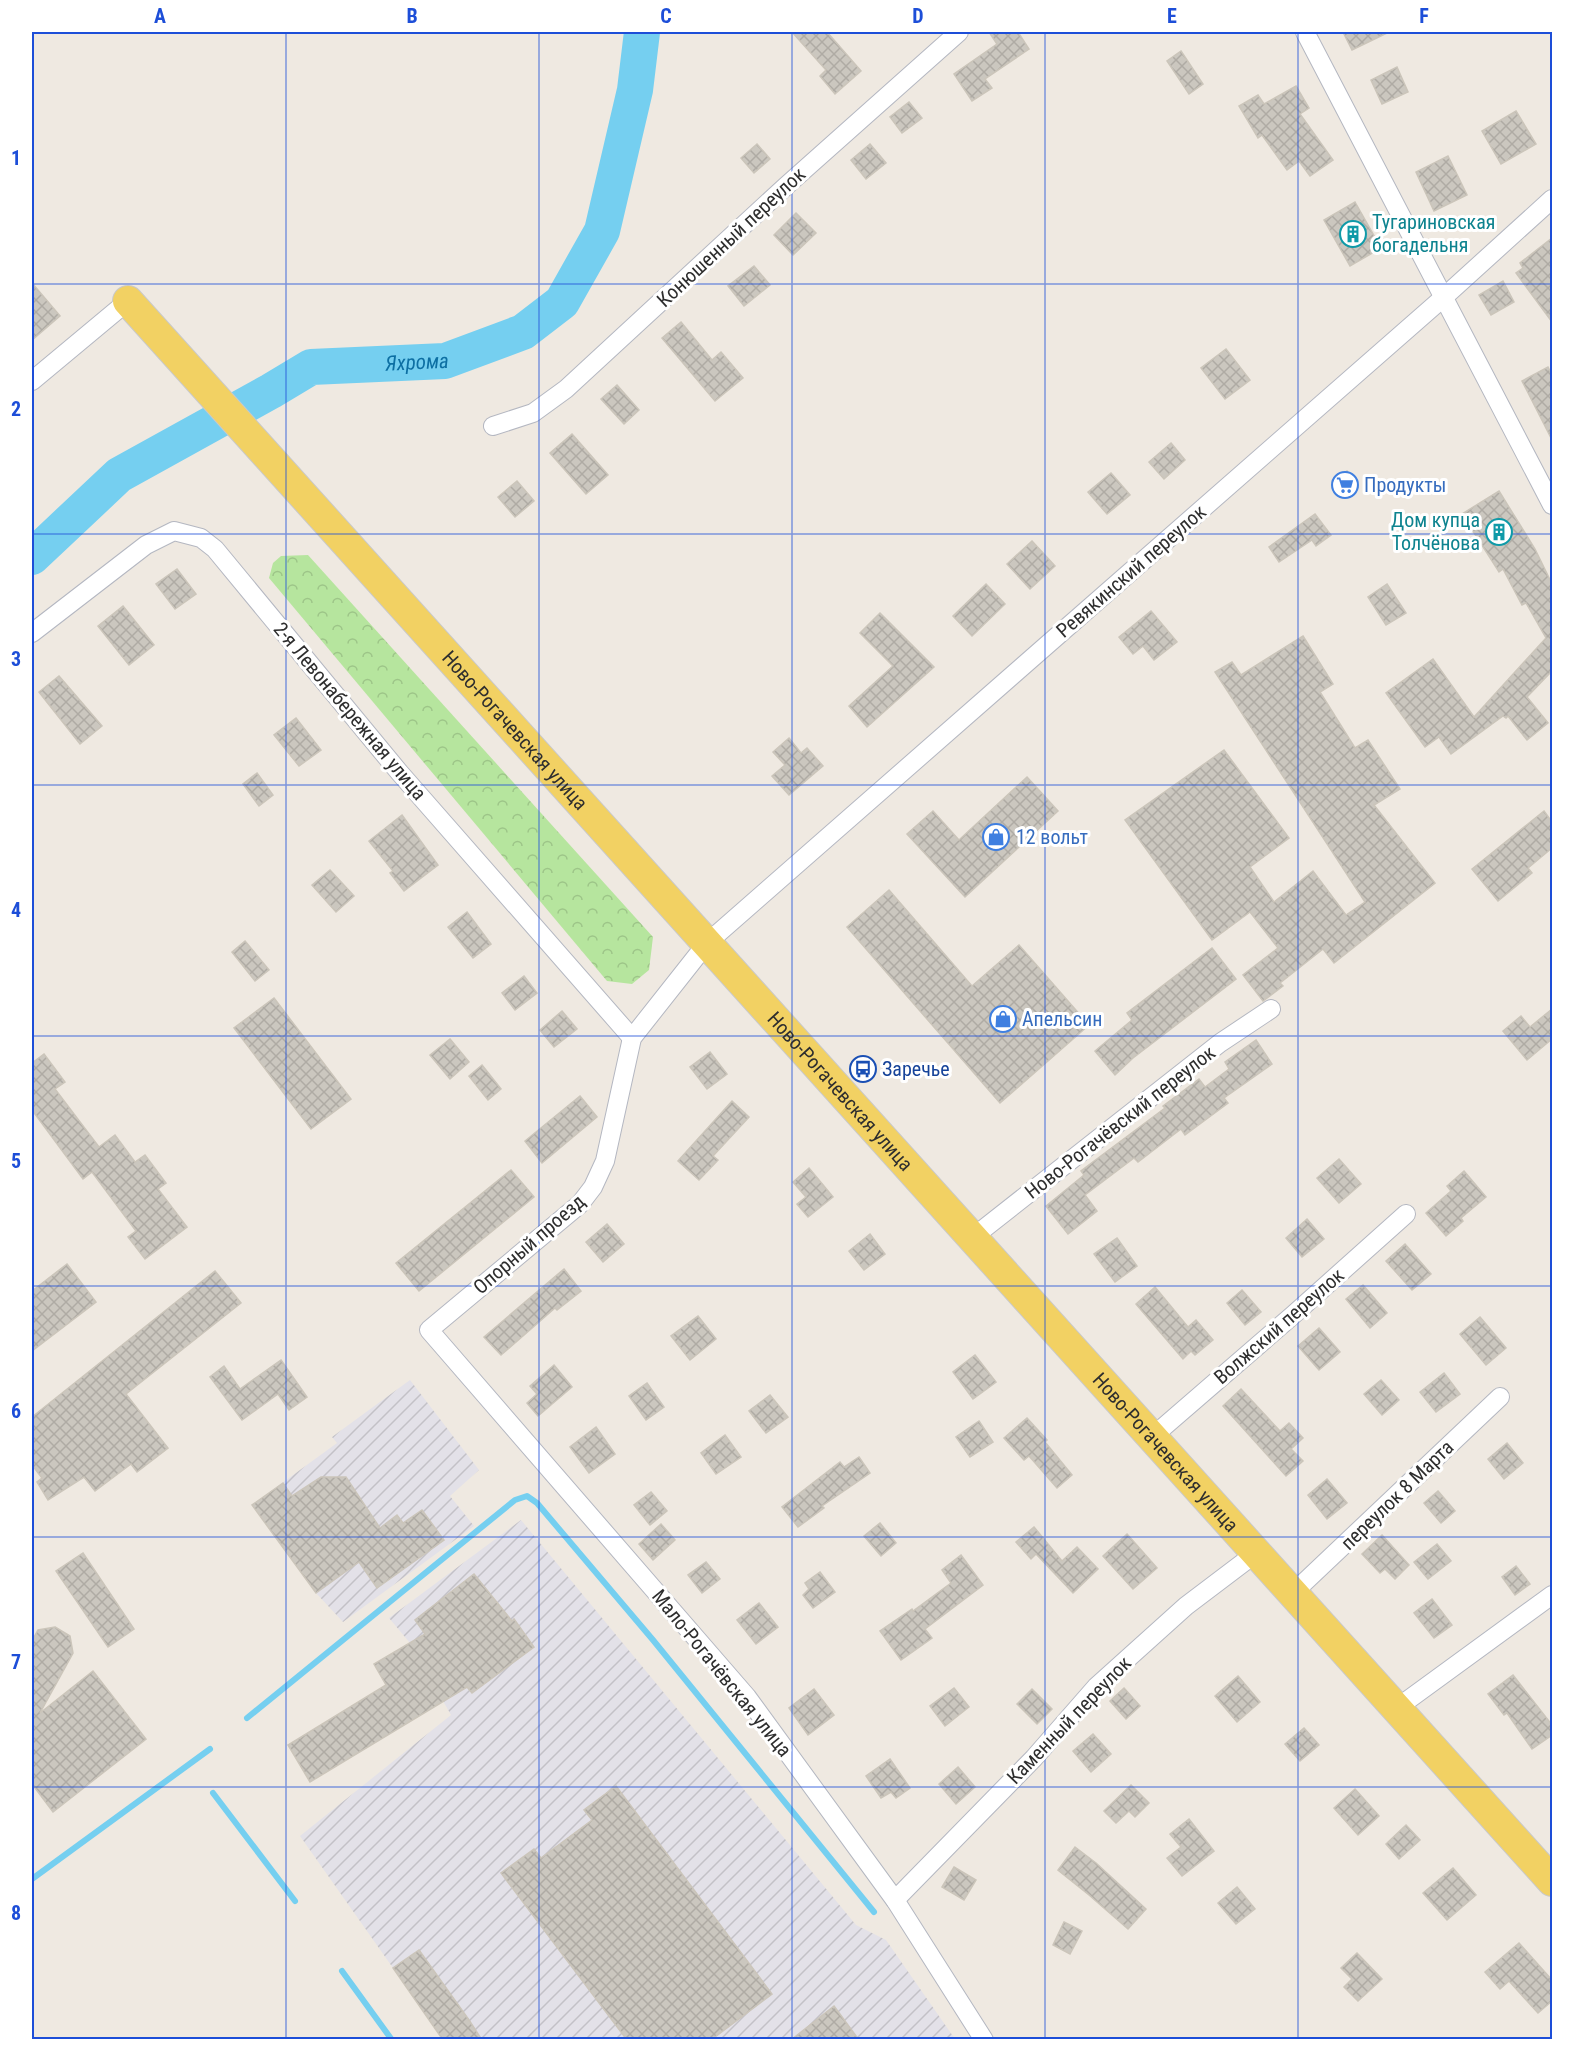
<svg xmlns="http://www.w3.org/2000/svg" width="1584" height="2071" font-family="'Roboto Condensed',sans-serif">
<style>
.industrial{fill:url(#industrial-furrows)}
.forest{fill:url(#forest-crowns)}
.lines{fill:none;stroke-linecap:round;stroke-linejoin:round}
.stream{stroke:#75cff0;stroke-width:6}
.river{stroke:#75cff0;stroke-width:36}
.building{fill:url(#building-cross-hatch);stroke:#cbc5ba;stroke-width:1.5}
.street-casing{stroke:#b4b7c1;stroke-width:20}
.primary-casing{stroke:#c9c9c9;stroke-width:32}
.street{stroke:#fff;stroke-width:18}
.primary{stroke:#f2d163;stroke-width:30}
.grid{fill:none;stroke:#1d4ed8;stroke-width:1.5;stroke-opacity:0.55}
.labels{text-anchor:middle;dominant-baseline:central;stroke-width:6;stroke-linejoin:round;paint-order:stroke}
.culture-label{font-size:20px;fill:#0d838f;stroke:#fff;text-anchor:start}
.street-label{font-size:20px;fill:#2e2e2e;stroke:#fff}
.shop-label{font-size:20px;fill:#366cbe;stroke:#fff;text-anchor:start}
.transit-label{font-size:20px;fill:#164399;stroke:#fff;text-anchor:start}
.water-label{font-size:21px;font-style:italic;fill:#0d6fa3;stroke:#fff}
.neatline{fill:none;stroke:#1d4ed8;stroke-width:2}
.grid-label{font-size:20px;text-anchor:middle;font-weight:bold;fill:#1d4ed8}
</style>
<defs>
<pattern id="industrial-furrows" width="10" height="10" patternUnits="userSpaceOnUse" patternTransform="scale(1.5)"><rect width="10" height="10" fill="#e3e1e8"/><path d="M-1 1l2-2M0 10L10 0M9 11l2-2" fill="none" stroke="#c3c1c7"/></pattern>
<pattern id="forest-crowns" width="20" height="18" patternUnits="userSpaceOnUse" patternTransform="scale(1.5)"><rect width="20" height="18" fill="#b6e59e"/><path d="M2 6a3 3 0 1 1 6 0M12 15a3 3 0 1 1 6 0" fill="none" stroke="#9dc588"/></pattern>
<pattern id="building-cross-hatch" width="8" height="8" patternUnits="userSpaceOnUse" patternTransform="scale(1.5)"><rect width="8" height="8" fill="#cbc7bf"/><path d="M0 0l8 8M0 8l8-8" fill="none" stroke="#afaba4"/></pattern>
</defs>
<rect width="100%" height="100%" fill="#efe9e1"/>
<g class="industrial">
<polygon points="410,1380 479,1470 450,1496 474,1526 343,1622 316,1593 252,1505 337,1443 332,1437"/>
<polygon points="521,1520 856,1925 886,1940 955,2039 443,2039 300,1836 451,1715 410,1643 389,1618"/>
</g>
<polygon class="forest" points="308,555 653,937 649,970 632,984 607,981 269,578 273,563 281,556"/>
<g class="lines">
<g class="stream">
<polyline points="247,1718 515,1500 527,1496 537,1503 653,1640 874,1912"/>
<polyline points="213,1793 295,1901"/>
<polyline points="32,1879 210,1749"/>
<polyline points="342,1971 392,2040"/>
</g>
<path class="river" id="s1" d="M 32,557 L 119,475 L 271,391 L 311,367 L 445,361 L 523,332 L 562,302 L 602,231 L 635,90 L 642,32"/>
</g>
<g class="building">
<polygon points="792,32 827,32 861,71 835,94 820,76 826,70"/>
<polygon points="989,32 1018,32 1029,49 985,79 992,88 972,101 954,74 997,44"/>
<polygon points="1343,32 1389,32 1352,50"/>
<polygon points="1181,51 1203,84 1189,94 1167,61"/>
<polygon points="1397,67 1408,92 1382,104 1371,80"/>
<polygon points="1296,86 1309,108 1300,114 1333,160 1310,176 1299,161 1287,170 1262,135 1258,138 1239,106 1258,95 1264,104"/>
<polygon points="909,102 922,118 902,133 890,117"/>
<polygon points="1516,111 1536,144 1501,164 1482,131"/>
<polygon points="757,144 770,159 754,173 741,158"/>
<polygon points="870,144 886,163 866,179 851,160"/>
<polygon points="1448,156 1467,195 1434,211 1416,172"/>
<polygon points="1355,202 1381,248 1350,266 1324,220"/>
<polygon points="796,213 816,233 793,255 774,235"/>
<polygon points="1552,238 1552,322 1516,273 1523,268 1520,263"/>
<polygon points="754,266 770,285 744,306 728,286"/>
<polygon points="1503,281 1514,302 1491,315 1479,295"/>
<polygon points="32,283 60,316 32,340"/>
<polygon points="681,322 712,360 721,352 743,378 715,401 662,338"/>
<polygon points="1226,349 1250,380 1225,399 1201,368"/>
<polygon points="1548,367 1552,375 1552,440 1522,381"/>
<polygon points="617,385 639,410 624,424 601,399"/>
<polygon points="572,434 608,475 586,494 550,453"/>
<polygon points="1171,443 1185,460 1164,479 1149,462"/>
<polygon points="1347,471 1358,487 1345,495 1334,479"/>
<polygon points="1111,473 1130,495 1107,514 1088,492"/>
<polygon points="517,481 534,501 515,517 498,497"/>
<polygon points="1499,491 1535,549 1552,584 1552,671 1527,697 1548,723 1527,740 1508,716 1506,718 1503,716 1451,754 1439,737 1425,747 1386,693 1433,659 1474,717 1546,638 1526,603 1522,605 1503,569 1499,572 1462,514"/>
<polygon points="1315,514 1331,535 1316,546 1312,540 1279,562 1269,547"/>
<polygon points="1032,541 1055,566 1030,589 1007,564"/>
<polygon points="177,569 196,594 175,609 156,584"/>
<polygon points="986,584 1005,604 972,636 953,616"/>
<polygon points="1387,584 1406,613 1386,625 1368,597"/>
<polygon points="123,606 154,645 129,665 98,626"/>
<polygon points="1151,611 1177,642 1154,660 1143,646 1133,654 1119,637"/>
<polygon points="880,613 934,667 867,727 849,706 893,666 860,633"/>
<polygon points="1303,636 1333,684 1320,692 1355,748 1368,740 1400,789 1374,805 1435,883 1334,963 1323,949 1280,983 1283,986 1263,1001 1243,975 1278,948 1250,912 1212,940 1125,820 1224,750 1289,838 1250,867 1274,902 1313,871 1346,915 1365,902 1215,672 1232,662 1241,675"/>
<polygon points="59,676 102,726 80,744 39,692"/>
<polygon points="296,718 321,750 299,766 274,735"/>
<polygon points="789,738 801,753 807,748 823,766 789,795 772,776 785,765 773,752"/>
<polygon points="257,773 273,795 259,806 243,784"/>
<polygon points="1027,777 1058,811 965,897 907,834 933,811 959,840"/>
<polygon points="1544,811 1552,822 1552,848 1528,868 1532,873 1498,901 1472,869"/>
<polygon points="402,815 438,865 404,891 390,873 393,871 369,841"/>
<polygon points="330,870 354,896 336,912 312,885"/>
<polygon points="889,890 972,986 1019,945 1089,1025 1000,1103 847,927"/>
<polygon points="467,912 491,944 473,958 448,927"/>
<polygon points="245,941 269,970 255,981 232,952"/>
<polygon points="1212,948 1236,979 1133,1058 1115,1075 1095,1051 1132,1020 1127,1013"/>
<polygon points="524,976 537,993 515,1010 502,993"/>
<polygon points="274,998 351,1099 311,1129 234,1028"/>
<polygon points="1552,1009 1552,1039 1527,1060 1503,1031 1521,1016 1530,1027"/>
<polygon points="562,1011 577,1029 554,1047 540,1030"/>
<polygon points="450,1039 469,1062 450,1079 430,1055"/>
<polygon points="1256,1040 1272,1064 1224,1098 1228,1103 1185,1135 1181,1129 1138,1162 1134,1158 1085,1195 1097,1211 1068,1234 1046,1206 1084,1175 1081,1171 1165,1108 1163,1106 1199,1079 1205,1087 1229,1069 1225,1062"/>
<polygon points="710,1052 727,1074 707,1089 690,1067"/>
<polygon points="44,1054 65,1082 55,1089 99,1147 115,1135 135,1162 145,1155 166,1183 158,1189 187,1227 145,1259 128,1237 136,1231 92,1172 83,1179 32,1110 32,1063"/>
<polygon points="482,1065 501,1089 488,1100 469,1076"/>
<polygon points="580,1096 597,1117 542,1163 525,1141"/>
<polygon points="732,1101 749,1117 713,1156 718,1160 699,1180 678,1161"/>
<polygon points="1339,1159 1361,1184 1339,1203 1317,1178"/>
<polygon points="809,1168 833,1197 808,1217 797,1204 806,1197 793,1182"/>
<polygon points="511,1170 534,1197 419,1291 396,1263"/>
<polygon points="1464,1171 1486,1197 1461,1218 1463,1221 1446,1236 1426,1213 1451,1191 1447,1186"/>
<polygon points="1307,1219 1324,1239 1302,1257 1286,1238"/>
<polygon points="607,1224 624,1244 603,1262 586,1242"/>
<polygon points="870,1234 885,1254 864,1270 849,1251"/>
<polygon points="1117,1238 1137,1266 1115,1282 1094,1254"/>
<polygon points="1405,1244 1431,1274 1412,1290 1386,1261"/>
<polygon points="67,1264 96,1302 32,1351 32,1291"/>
<polygon points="564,1269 581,1291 557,1310 555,1308 501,1355 484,1337"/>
<polygon points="215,1271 241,1303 126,1394 168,1448 137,1472 131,1464 95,1491 84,1477 48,1500 37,1482 42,1478 32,1465 32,1417"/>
<polygon points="1363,1285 1387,1313 1370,1328 1346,1299"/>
<polygon points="1155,1287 1188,1327 1196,1320 1213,1340 1195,1355 1191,1351 1183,1359 1136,1304"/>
<polygon points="1242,1290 1261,1312 1245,1325 1227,1303"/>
<polygon points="698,1316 716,1339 690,1360 671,1336"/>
<polygon points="1480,1317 1506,1348 1486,1365 1460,1334"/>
<polygon points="1319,1328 1340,1352 1319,1370 1298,1346"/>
<polygon points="975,1355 996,1382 973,1399 953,1372"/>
<polygon points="281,1360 307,1397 289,1410 278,1394 242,1420 210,1377 224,1366 240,1389"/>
<polygon points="554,1365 572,1387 538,1416 527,1403 537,1394 530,1386"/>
<polygon points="1444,1373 1460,1394 1436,1412 1420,1392"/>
<polygon points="1381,1380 1399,1400 1382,1415 1364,1394"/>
<polygon points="647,1383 664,1407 646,1420 629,1396"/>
<polygon points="1241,1389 1280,1431 1289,1423 1303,1438 1291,1449 1303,1461 1286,1476 1223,1406"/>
<polygon points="770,1395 788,1417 766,1433 749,1411"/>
<polygon points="1027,1418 1047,1440 1045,1442 1072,1475 1057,1488 1029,1456 1024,1460 1004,1438"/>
<polygon points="979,1421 993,1442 970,1457 956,1437"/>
<polygon points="596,1427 615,1454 589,1473 570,1447"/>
<polygon points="725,1435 741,1457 716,1474 701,1453"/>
<polygon points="1507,1443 1523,1463 1504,1479 1488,1459"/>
<polygon points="859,1457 870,1473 822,1506 824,1508 798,1527 782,1507 840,1462 844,1467"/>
<polygon points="321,1477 346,1477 380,1528 397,1515 403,1523 422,1510 444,1540 377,1588 359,1562 316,1593 252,1505 283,1483 292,1496"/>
<polygon points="1327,1479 1347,1503 1327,1519 1308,1495"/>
<polygon points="1438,1491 1455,1511 1441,1523 1424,1503"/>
<polygon points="651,1492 667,1511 650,1525 634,1505"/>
<polygon points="880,1523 896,1543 881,1556 864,1536"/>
<polygon points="661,1524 675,1540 653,1560 639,1544"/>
<polygon points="1034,1527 1062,1561 1077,1547 1098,1569 1073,1593 1036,1554 1031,1559 1016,1542"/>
<polygon points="1127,1534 1157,1568 1133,1589 1103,1556"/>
<polygon points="1382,1535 1409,1565 1395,1579 1385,1569 1380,1573 1362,1554"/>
<polygon points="1437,1544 1451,1561 1428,1579 1414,1562"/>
<polygon points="83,1553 134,1629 108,1647 56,1571"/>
<polygon points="961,1555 983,1585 925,1629 932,1638 901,1660 880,1631 912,1609 913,1611 951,1583 942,1570"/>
<polygon points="706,1562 720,1579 702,1593 688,1575"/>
<polygon points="1516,1566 1530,1584 1515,1595 1502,1577"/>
<polygon points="820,1572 835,1592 813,1608 803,1595 809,1589 805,1583"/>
<polygon points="474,1574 512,1621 514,1619 534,1647 472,1693 467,1687 310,1782 288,1745 386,1685 374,1664 425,1634 415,1620"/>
<polygon points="1432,1599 1452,1625 1434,1638 1414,1613"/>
<polygon points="759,1603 778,1627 756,1644 737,1620"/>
<polygon points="55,1627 70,1636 73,1653 40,1713 93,1671 146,1739 53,1812 32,1784 32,1641 38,1630"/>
<polygon points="1513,1675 1552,1725 1552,1735 1532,1749 1507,1713 1504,1715 1488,1694"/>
<polygon points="1238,1676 1260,1702 1237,1722 1215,1696"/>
<polygon points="954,1688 969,1707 945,1726 930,1706"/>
<polygon points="1124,1688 1140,1706 1126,1719 1110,1701"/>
<polygon points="814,1689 834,1715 808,1735 789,1708"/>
<polygon points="1032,1689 1052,1709 1037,1724 1017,1704"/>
<polygon points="1304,1728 1319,1745 1300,1761 1285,1744"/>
<polygon points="1093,1734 1111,1754 1091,1772 1073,1751"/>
<polygon points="890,1759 910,1788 896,1798 891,1792 881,1798 866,1776"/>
<polygon points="958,1767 975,1787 956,1804 939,1784"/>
<polygon points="1131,1785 1149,1803 1135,1817 1129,1811 1116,1823 1104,1811"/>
<polygon points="616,1786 772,1994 711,2040 627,2040 501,1873 534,1849 541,1858 592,1820 584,1810"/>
<polygon points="1355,1789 1379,1816 1358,1835 1334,1808"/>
<polygon points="1189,1819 1214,1851 1182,1876 1167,1858 1181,1847 1170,1834"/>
<polygon points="1406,1825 1420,1840 1399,1859 1386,1844"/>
<polygon points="1075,1847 1096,1863 1146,1909 1128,1929 1089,1895 1058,1870"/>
<polygon points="954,1867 976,1880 964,1900 942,1887"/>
<polygon points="1453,1868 1476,1895 1447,1920 1423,1893"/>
<polygon points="1237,1887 1255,1909 1236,1924 1218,1903"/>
<polygon points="1064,1922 1082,1931 1070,1954 1053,1945"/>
<polygon points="1519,1943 1552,1980 1552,2001 1538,2013 1509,1981 1500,1989 1485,1972"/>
<polygon points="419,1950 469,2020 482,2040 443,2040 393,1968"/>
<polygon points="1357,1953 1382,1979 1358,2001 1344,1987 1352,1979 1341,1968"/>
<polygon points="834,2006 859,2040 791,2040"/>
</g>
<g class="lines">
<defs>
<g id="street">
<polyline points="1305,32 1552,505"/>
<polyline points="32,381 128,301"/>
<polyline points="493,426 533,413 566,389 786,186 959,32"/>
<polyline points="32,633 146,545 174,531 201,538 215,549 399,772 632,1038"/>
<polyline points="972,1238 1220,1043 1271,1009"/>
<polyline points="1152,1437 1293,1315 1406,1214"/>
<polyline points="1293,1593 1500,1397"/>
<polyline points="1397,1708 1552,1595"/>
<polyline points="895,1900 1034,1758 1096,1687 1186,1606 1256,1553"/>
<polyline points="984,2040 895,1900 747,1697 429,1330 580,1204 593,1187 605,1161 632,1038 707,943 1444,297 1552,199"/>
</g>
<g id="primary">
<path id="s2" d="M 128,301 L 1552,1881"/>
</g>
</defs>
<use href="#street" class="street-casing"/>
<use href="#primary" class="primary-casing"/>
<use href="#street" class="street"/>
<use href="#primary" class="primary"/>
</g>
<path class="grid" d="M 286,32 L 286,2040M 539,32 L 539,2040M 792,32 L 792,2040M 1045,32 L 1045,2040M 1298,32 L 1298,2040M 32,284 L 1552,284M 32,534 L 1552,534M 32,785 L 1552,785M 32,1036 L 1552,1036M 32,1286 L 1552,1286M 32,1537 L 1552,1537M 32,1787 L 1552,1787"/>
<defs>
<symbol id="building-ring" viewBox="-11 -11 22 22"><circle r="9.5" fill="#fff" stroke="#0f9aa8" stroke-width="1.5"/><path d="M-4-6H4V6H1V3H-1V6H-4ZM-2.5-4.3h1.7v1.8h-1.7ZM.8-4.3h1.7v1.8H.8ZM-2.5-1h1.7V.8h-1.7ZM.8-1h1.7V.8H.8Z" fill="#0f9aa8"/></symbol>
<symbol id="supermarket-ring" viewBox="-11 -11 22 22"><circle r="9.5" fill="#fff" stroke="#3f7fe0" stroke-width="1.5"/><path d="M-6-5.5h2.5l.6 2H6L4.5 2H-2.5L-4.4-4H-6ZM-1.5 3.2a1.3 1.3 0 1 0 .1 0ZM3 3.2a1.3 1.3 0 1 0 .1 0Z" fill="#3f7fe0"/></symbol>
<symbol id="shop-ring" viewBox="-11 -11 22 22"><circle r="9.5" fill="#fff" stroke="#3f7fe0" stroke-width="1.5"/><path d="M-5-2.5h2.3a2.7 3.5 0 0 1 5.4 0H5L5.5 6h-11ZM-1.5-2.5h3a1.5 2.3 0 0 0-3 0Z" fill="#3f7fe0"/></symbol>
<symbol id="bus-ring" viewBox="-11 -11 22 22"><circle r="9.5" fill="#fff" stroke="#1a4fb4" stroke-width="1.5"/><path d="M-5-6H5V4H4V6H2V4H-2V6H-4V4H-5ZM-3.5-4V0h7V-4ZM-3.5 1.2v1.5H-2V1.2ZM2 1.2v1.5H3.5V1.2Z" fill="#1a4fb4"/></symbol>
</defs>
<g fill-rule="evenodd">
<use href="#building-ring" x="1338" y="219" width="30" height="30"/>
<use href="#supermarket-ring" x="1330" y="470" width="30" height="30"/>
<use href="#building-ring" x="1484" y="517" width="30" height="30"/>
<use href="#shop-ring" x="981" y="822" width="30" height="30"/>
<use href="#shop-ring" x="988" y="1004" width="30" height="30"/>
<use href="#bus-ring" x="848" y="1054" width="30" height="30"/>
</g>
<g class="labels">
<g class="culture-label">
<text x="1372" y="222">Тугариновская<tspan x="1372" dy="23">богадельня</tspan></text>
<text x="1480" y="520" text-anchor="end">Дом купца<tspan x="1480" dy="23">Толчёнова</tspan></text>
</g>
<g class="street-label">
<text transform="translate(731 237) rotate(-43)">Конюшенный переулок</text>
<text transform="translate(1131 571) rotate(-41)">Ревякинский переулок</text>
<text transform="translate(350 711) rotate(50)">2-я Левонабережная улица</text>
<text stroke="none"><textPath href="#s2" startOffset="578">Ново-Рогачевская улица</textPath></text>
<text stroke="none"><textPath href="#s2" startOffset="1064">Ново-Рогачевская улица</textPath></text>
<text transform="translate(1120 1122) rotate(-38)">Ново-Рогачёвский переулок</text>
<text transform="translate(529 1244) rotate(-41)">Опорный проезд</text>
<text transform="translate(1279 1326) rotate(-41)">Волжский переулок</text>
<text stroke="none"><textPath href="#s2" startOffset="1550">Ново-Рогачевская улица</textPath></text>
<text transform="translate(1397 1495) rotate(-44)">переулок 8 Марта</text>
<text transform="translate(722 1673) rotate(51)">Мало-Рогачёвская улица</text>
<text transform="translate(1069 1720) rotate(-46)">Каменный переулок</text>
</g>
<g class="shop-label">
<text x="1364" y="485">Продукты</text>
<text x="1016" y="837">12 вольт</text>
<text x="1022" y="1019">Апельсин</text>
</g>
<g class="transit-label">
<text x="882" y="1069">Заречье</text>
</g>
<g class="water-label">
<text stroke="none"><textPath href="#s1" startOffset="446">Яхрома</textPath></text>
</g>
</g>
<rect width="1584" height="2071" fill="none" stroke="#ffffff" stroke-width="66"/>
<rect x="33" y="33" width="1518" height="2005" class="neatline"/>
<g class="grid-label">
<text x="160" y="23">A</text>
<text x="412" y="23">B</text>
<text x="666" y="23">C</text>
<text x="918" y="23">D</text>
<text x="1172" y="23">E</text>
<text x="1424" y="23">F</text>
<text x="16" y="165">1</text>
<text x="16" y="416">2</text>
<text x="16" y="666">3</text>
<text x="16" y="917">4</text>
<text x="16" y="1168">5</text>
<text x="16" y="1418">6</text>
<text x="16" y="1669">7</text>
<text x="16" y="1920">8</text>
</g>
</svg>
